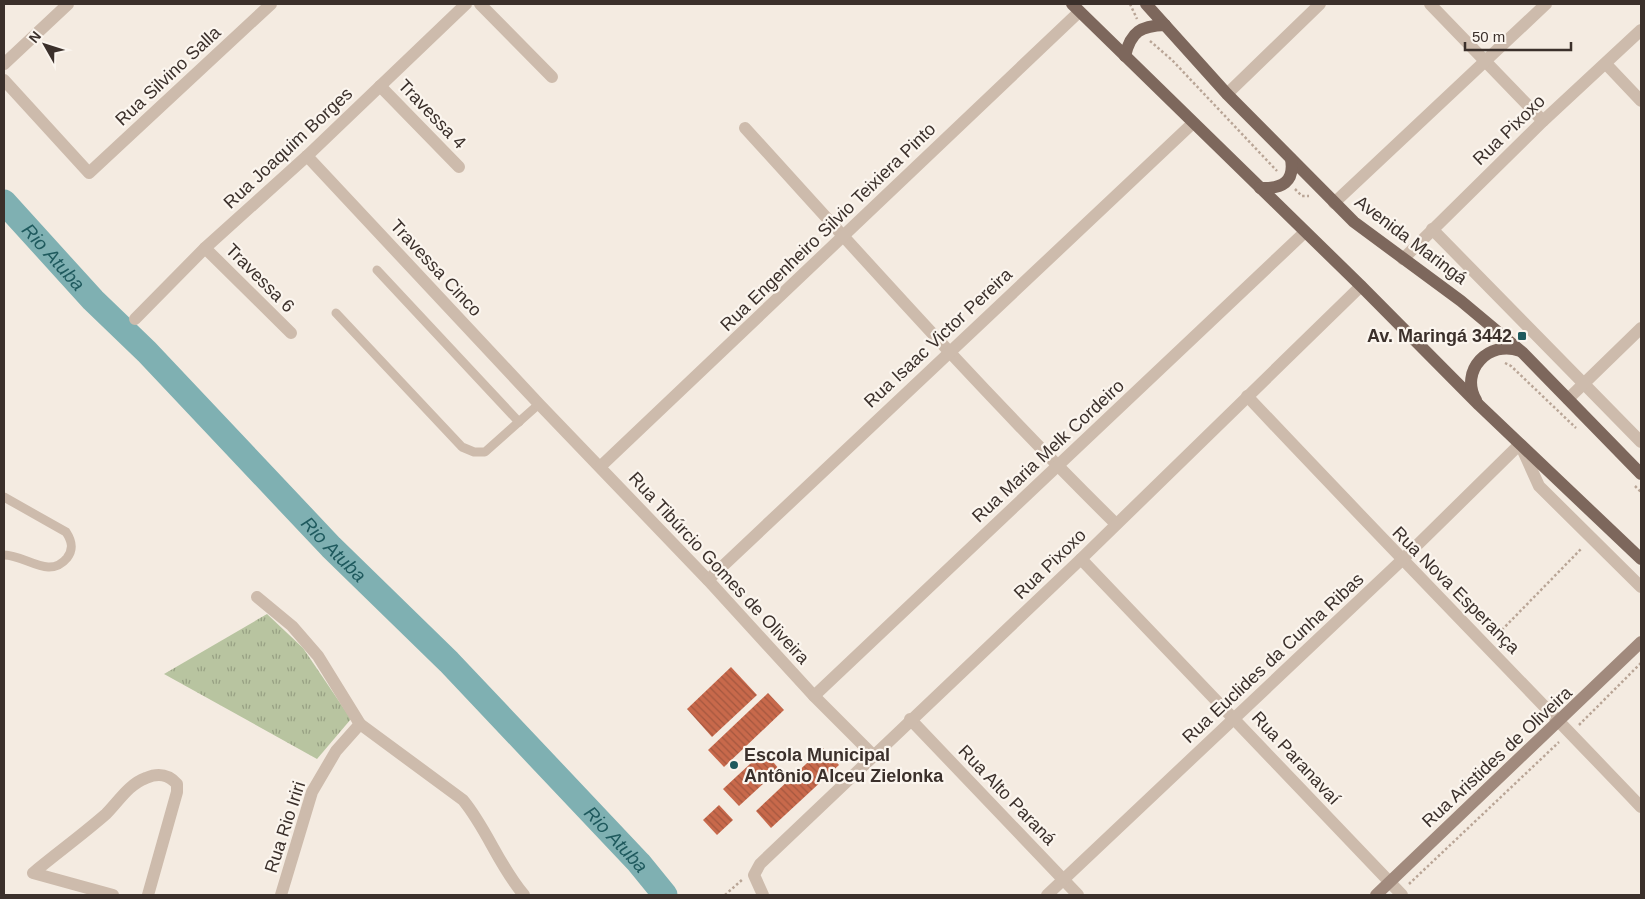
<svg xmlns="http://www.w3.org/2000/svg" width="1645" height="899" font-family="Arial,sans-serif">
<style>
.grass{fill:url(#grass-tufts)}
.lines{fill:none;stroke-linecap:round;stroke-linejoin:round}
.river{stroke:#7fb0b2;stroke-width:25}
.building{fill:url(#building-back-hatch)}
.path{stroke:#b9a596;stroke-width:2.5;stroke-dasharray:2.5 2.5;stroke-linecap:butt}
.service{stroke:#cdbbac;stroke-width:9}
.minor{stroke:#cdbbac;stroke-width:12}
.secondary{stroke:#a18a7d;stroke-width:12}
.primary{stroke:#7d675c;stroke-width:12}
.poi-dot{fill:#1f5a5e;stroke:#fbf5ee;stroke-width:2}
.labels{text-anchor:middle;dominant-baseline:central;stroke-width:4.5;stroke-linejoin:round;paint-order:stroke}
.street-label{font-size:18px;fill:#3b302b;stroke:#fbf5ee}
.poi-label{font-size:18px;font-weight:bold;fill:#3b302b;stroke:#fbf5ee;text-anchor:end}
.water-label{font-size:19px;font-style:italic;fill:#1f5a5e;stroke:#fbf5ee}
</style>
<defs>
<pattern id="grass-tufts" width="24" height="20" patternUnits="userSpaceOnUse" patternTransform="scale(1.25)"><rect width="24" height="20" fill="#b8c4a0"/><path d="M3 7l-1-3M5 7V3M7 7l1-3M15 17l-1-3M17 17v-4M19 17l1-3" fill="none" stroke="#97a083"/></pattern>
<pattern id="building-back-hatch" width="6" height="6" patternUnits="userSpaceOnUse" patternTransform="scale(1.25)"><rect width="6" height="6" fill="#c8694b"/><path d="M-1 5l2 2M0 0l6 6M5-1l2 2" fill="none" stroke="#a4573f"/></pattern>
</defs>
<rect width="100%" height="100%" fill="#f4ebe1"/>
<polygon class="grass" points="267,614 303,648 351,719 317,759 164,674"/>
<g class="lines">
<path class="river" id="s1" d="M 4,202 L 93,300 L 147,352 L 331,547 L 449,662 L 639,863 L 665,895"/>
</g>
<g class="building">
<polygon points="731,667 757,695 712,737 687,709"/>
<polygon points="768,693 784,710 724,767 708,750"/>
<polygon points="823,748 839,765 771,828 756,811"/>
<polygon points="764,751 779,769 739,806 723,789"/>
<polygon points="719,805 733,820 717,835 703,820"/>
</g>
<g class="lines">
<g class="path">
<polyline points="1130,4 1137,19"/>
<polyline points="1150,41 1172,60 1277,171"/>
<polyline points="1295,189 1302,196 1309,196"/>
<polyline points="1505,363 1511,366 1576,428"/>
<polyline points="1635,486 1641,492"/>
<polyline points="1495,637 1582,548"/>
<polyline points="1579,725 1641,663"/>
<polyline points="1409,884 1559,742"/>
<polyline points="725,895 743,879"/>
</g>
<g class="service">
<polyline points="377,270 519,422"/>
<polyline points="336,313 462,447 474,452 485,452 539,404"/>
<path d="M 4,497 L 66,532 C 72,541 74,549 67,558 C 49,580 26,555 4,555"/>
</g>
<g class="minor">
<polyline points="480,4 552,77"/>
<polyline points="1430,4 1543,121"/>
<polyline points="4,64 68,4"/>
<polyline points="1606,64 1641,101"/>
<polyline points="4,80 89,173 271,4"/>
<polyline points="380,86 459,167"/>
<polyline points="1227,94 1320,4"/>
<path d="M 745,128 C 867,262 987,397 1116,524"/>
<polyline points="307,156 539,404 708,580 814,696 873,755"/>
<polyline points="1334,203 1546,4"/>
<polyline points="1432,229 1641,442"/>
<polyline points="205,248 291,333"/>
<polyline points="1403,259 1543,121 1641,30"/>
<polyline points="135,319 205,248 307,156 466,4"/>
<path d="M 1247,396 C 1377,534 1510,670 1641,807"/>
<polyline points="1568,399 1641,328"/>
<polyline points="601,466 1079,12"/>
<polyline points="1081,559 1402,895"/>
<polyline points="708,580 1193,123"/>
<path d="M 257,597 L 292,626 L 318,656 L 360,724 L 463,800 C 487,829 499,866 524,895"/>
<polyline points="814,696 1305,232"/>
<polyline points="910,719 1078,895"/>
<path d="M 113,895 L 33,873 C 57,853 82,835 106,814 C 118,802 129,784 146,778 C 158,773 168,774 177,784 L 177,792 L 148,895"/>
<polyline points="281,895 312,792 336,751 360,724"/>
<polyline points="763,895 754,875 760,864 1081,559 1361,286"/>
<polyline points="1047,895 1402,560 1520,444 1539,486 1641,587"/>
</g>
<polyline class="secondary" points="1376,895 1641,642"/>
<g class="primary">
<polyline points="1072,4 1361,286 1479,405 1641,559"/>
<polyline points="1146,4 1227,94 1354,222 1461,301 1522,352 1641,474"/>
<path d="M 1125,56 C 1131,31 1141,26 1165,25"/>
<path d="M 1260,188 C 1282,189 1295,182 1291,159"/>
<path d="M 1476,400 C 1459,371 1489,339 1520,351"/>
</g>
</g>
<g class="poi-dot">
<rect x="1517" y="331" width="10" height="10" rx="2.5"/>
<circle cx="734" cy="765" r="5"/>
</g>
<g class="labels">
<g class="street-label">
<text transform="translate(168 76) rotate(-43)">Rua Silvino Salla</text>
<text transform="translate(432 114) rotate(46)">Travessa 4</text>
<text transform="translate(1509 130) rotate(-44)">Rua Pixoxo</text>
<text transform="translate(288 148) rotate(-43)">Rua Joaquim Borges</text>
<text transform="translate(828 227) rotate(-44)">Rua Engenheiro Silvio Teixiera Pinto</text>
<text transform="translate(1411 240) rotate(37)">Avenida Maringá</text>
<text transform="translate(436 268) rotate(47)">Travessa Cinco</text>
<text transform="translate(260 278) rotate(45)">Travessa 6</text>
<text transform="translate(938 338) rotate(-43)">Rua Isaac Victor Pereira</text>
<text transform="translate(1048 451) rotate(-43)">Rua Maria Melk Cordeiro</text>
<text transform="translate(1050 564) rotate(-44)">Rua Pixoxo</text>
<text transform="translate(719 568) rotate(47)">Rua Tibúrcio Gomes de Oliveira</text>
<text transform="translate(1456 590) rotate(45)">Rua Nova Esperança</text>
<text transform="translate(1273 658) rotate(-43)">Rua Euclides da Cunha Ribas</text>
<text transform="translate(1497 757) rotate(-43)">Rua Aristides de Oliveira</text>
<text transform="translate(1296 758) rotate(47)">Rua Paranavaí</text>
<text transform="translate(1007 795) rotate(46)">Rua Alto Paraná</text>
<text transform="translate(285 827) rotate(-72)">Rua Rio Iriri</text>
</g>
<g class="poi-label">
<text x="1512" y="336">Av. Maringá 3442</text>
<text x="744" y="755" text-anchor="start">Escola Municipal<tspan x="744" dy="21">Antônio Alceu Zielonka</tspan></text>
</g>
<g class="water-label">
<text stroke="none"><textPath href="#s1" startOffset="74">Rio Atuba</textPath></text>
<text stroke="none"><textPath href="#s1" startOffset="479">Rio Atuba</textPath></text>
<text stroke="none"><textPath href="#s1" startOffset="884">Rio Atuba</textPath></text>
</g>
</g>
<rect width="1645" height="899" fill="none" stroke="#3b302b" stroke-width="10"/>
<g transform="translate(45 45) rotate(309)" stroke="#fbf5ee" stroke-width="4" paint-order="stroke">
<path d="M0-4L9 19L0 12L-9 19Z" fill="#3b302b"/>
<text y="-8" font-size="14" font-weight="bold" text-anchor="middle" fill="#3b302b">N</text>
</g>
<path d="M1465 42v8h106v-8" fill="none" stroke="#3b302b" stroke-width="2.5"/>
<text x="1472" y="42" font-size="15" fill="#3b302b" stroke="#fbf5ee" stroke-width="4" paint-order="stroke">50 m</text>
</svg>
